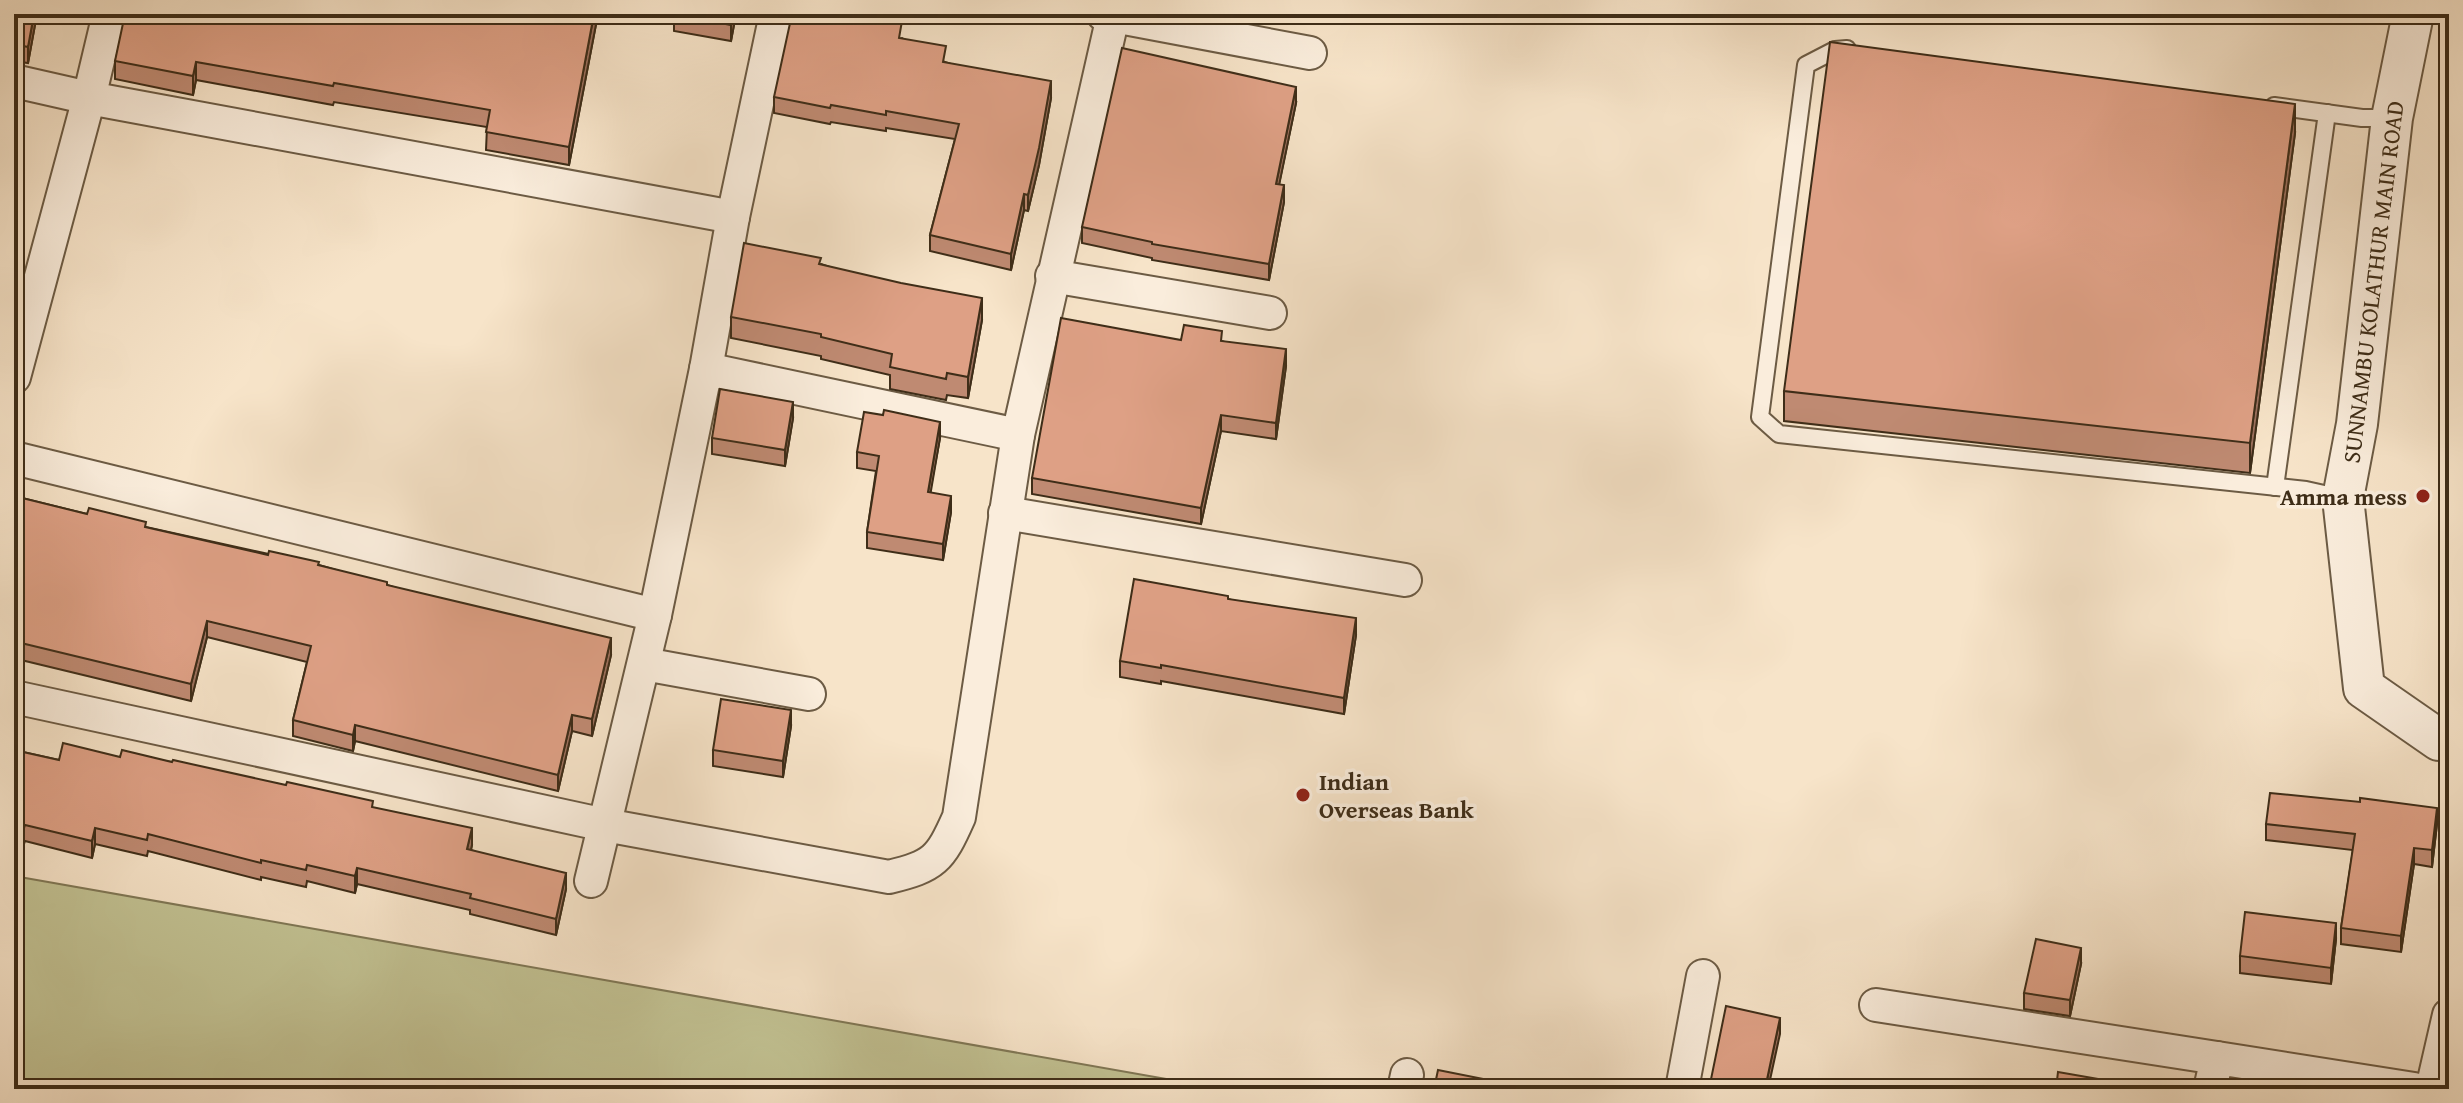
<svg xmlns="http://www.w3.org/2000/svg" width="2463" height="1103" font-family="'Gentium Book Plus',serif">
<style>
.green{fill:#c2c293;stroke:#807856;stroke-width:2}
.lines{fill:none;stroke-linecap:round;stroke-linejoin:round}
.service-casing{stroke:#6c5b44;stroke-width:20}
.minor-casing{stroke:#6c5b44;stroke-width:36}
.tertiary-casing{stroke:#6c5b44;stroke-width:44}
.service{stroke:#faeddc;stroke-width:16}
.minor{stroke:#faeddc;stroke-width:32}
.tertiary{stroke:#faeddc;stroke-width:40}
.wall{fill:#bf8a72;stroke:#3e2d18;stroke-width:2}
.shaded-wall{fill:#9b705d;stroke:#3e2d18;stroke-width:2}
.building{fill:#dea085;stroke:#3e2d18;stroke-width:2}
.poi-dot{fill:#8f2418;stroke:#faeddc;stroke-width:3}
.labels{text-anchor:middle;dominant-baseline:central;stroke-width:7;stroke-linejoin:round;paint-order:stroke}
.street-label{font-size:24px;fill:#3e2d18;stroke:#faeddc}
.poi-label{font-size:24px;font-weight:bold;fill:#3e2d18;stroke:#faeddc;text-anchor:end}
</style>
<rect width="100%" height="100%" fill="#f7e4c9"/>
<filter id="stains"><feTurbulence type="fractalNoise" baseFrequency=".0025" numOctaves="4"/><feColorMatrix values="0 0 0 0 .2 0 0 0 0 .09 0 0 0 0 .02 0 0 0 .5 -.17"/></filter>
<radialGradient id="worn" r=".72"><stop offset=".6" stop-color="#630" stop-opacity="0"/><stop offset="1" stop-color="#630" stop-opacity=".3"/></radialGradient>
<polygon class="green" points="14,876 1223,1089 14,1089"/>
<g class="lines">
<defs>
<g id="service">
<polyline points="1847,49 1835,50 1806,65 1760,417 1779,434 2306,490 2342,498"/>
<polyline points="2274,106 2362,118 2392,118"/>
<polyline points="2275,487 2327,113"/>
</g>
<g id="minor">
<polyline points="1103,14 1310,53"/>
<polyline points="14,81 89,98 733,217"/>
<polyline points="1052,276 1270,313"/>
<polyline points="706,369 1018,435"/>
<polyline points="14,377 89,98 109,14"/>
<polyline points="14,458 655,615"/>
<polyline points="1005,513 1405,580"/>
<polyline points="644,664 809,694"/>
<path d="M 14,697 L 605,825 L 889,877 C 934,866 940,860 959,817 L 1018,435 L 1113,16"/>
<polyline points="591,881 655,615 706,369 733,217 776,14"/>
<polyline points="1876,1005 2217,1058"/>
<polyline points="1404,1089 1407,1075"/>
<polyline points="1682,1089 1703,976"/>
<polyline points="2210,1089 2217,1058 2414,1089"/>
<polyline points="2432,1089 2449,1015"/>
</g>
<polyline id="tertiary" points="2413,14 2392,118 2357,424 2343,498 2364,688 2439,740 2449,740"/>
</defs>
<use href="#service" class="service-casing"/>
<use href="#minor" class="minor-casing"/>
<use href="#tertiary" class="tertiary-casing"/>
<use href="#service" class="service"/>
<use href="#minor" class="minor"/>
<use href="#tertiary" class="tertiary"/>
</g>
<g class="wall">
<polygon points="14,14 37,14 28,63 14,61"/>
<polygon points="598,14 569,165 486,150 487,127 334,102 333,105 196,80 193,95 115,79 115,61"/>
<polygon points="674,14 736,14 731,41 674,31"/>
<polygon points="902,38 945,62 1051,98 1039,165 1028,211 1024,210 1011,270 930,251 930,235 955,139 886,128 886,131 831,122 830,124 774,113 774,97"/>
<polygon points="1296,103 1279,184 1284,202 1269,280 1152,260 1152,258 1082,243 1082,227"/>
<polygon points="2295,133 2250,473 1784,421 1784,391"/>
<polygon points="821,264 982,320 968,398 947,395 946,400 890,389 890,375 821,359 821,356 731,338 731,317"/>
<polygon points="1181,340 1222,341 1286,366 1276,439 1221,431 1201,524 1032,494 1032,478"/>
<polygon points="793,418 785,466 712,454 712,438"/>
<polygon points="940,438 930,492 951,512 943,560 867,548 867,532 876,471 857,468 857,452"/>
<polygon points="14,496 87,514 319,565 387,585 611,655 592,736 572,731 558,791 355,741 353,751 293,736 293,720 307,662 207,637 191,701 21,660 20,664 14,662"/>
<polygon points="1228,599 1356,635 1344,714 1161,681 1161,684 1120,677 1120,661"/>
<polygon points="791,726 783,777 713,766 713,750"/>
<polygon points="14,750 59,760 120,757 172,762 373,808 472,845 471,850 566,889 556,935 470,914 470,910 357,884 355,893 307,881 306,887 261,877 261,880 148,851 147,856 95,844 92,858 25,841 23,847 14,845"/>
<polygon points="2266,824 2437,824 2432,867 2414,864 2401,952 2341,944 2341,928 2353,850 2266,840"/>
<polygon points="2336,939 2331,984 2240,973 2240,956"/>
<polygon points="2081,964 2070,1016 2024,1009 2024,993"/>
</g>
<g class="shaded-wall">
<polygon points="34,14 37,14 28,63 28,47"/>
<polygon points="594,14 598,14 569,165 569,147"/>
<polygon points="733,14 736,14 731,41 731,25"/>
<polygon points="196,62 196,80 193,95 193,76"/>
<polygon points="1051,81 1051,98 1039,165 1028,211 1028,195"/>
<polygon points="1296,87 1296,103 1276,200 1276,184"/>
<polygon points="2295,104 2295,133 2250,473 2250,443"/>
<polygon points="1284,185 1284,202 1269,280 1269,264"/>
<polygon points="1024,194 1024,210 1011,270 1011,254"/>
<polygon points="982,298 982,320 968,398 968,377"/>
<polygon points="1286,349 1286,366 1276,439 1276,423"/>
<polygon points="793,402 793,418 785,466 785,450"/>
<polygon points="1221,415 1221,431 1201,524 1201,508"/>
<polygon points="940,422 940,438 928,508 928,492"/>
<polygon points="951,496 951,512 943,560 943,544"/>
<polygon points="1356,618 1356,635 1344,714 1344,698"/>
<polygon points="207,621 207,637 191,701 191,684"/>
<polygon points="611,638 611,655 592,736 592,719"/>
<polygon points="791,710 791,726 783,777 783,761"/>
<polygon points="572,715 572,731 558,791 558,775"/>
<polygon points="355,725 355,741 353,751 353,735"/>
<polygon points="2437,808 2437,824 2432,867 2432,850"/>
<polygon points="95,828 95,844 92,858 92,841"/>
<polygon points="472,828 472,845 467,866 467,849"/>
<polygon points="2414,848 2414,864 2401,952 2401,936"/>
<polygon points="357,868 357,884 355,893 355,876"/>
<polygon points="566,873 566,889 556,935 556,919"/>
<polygon points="2336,923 2336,939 2331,984 2331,968"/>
<polygon points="2081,948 2081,964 2070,1016 2070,1000"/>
<polygon points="1780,1018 1780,1034 1768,1089 1765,1089"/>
</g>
<g class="building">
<polygon points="14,14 34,14 28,47 14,44"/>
<polygon points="125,14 594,14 569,147 486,132 490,110 334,83 333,86 196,62 193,76 115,61"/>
<polygon points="674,14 733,14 731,25"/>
<polygon points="792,14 861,14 902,21 899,38 946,46 943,62 1051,81 1039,148 1028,195 1024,194 1011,254 930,235 959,124 886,111 886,115 831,105 830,108 774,97"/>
<polygon points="1830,42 2295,104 2250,443 1784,391"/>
<polygon points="1122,48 1296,87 1276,184 1284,185 1269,264 1152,244 1152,242 1082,227"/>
<polygon points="744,243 821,258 819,264 901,283 982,298 968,377 947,373 946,379 890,367 892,354 821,337 821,334 731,317"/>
<polygon points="1061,318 1181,340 1184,325 1222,331 1221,341 1286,349 1276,423 1221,415 1201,508 1032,478"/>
<polygon points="720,389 793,402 785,450 712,438"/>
<polygon points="884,410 940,422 928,492 951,496 943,544 867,532 879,456 857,452 864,412 883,415"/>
<polygon points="14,496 87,514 89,508 146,522 145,527 268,555 269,551 319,562 318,565 387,582 387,585 611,638 592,719 572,715 558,775 355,725 353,735 293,720 311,646 207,621 191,684 21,643 20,647 14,646"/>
<polygon points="1134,579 1228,596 1228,599 1356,618 1344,698 1161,665 1161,668 1120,661"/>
<polygon points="721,699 791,710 783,761 713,750"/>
<polygon points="63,743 120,757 122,750 172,762 173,760 286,785 287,782 373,801 372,807 472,828 467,849 566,873 556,919 470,898 471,894 357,868 355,876 307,865 306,870 261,860 261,863 148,834 147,840 95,828 92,841 25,825 23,831 14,828 14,750 59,760"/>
<polygon points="2270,793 2360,802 2360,798 2437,808 2432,850 2414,848 2401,936 2341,928 2355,834 2266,824"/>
<polygon points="2245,912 2336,923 2331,968 2240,956"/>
<polygon points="2036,939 2081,948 2070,1000 2024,993"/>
<polygon points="1726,1006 1780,1018 1765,1089 1709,1089"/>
<polygon points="1438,1070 1534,1089 1434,1089"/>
<polygon points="2058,1072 2133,1085 2132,1089 2056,1089"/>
</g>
<g class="poi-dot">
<circle cx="2423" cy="496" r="8"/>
<circle cx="1303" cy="795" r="8"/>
</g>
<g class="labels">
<g class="street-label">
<text transform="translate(2373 282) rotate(-83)">SUNNAMBU KOLATHUR MAIN ROAD</text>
</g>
<g class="poi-label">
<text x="2407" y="496">Amma mess</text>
<text x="1319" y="781" text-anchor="start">Indian<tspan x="1319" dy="28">Overseas Bank</tspan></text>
</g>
</g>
<rect width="2463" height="1103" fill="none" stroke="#f7e4c9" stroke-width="48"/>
<rect x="16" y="16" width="2431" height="1071" fill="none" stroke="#3e2d18" stroke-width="4"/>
<rect x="24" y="24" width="2415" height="1055" fill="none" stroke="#3e2d18" stroke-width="2"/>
<rect width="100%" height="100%" filter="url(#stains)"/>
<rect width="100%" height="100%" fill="url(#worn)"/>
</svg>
